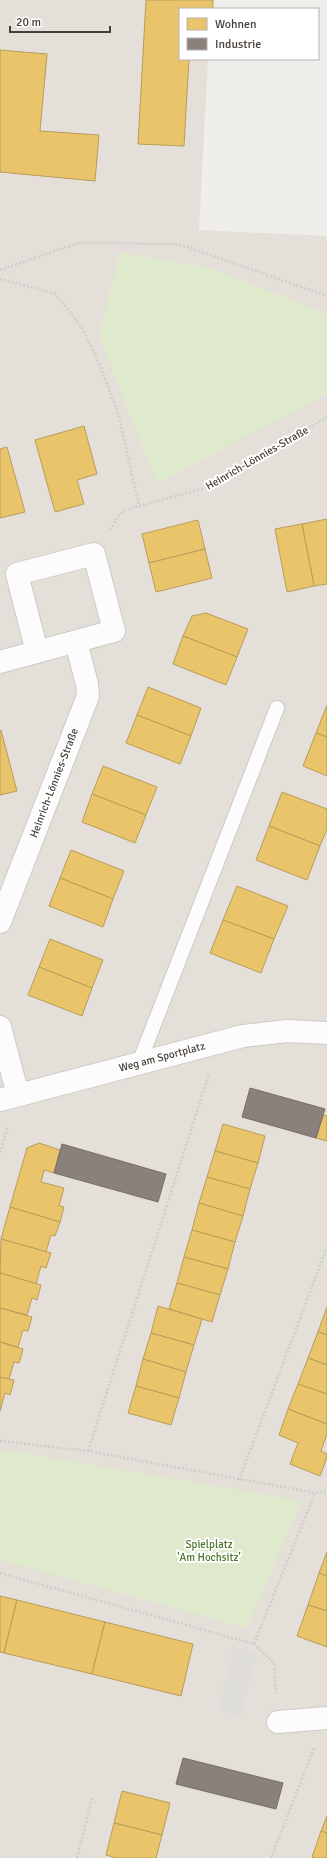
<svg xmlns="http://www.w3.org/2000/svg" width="327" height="1858" font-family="Signika,sans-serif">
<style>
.residential{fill:#e4dfd8}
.green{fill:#dfe9cb}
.parking{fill:#dfddda}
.homes{fill:#e9c46a;stroke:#b89c5a}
.industry{fill:#8a817c;stroke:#766d67}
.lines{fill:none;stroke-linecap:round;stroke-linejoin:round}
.service-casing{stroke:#cccac6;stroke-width:16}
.minor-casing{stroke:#cccac6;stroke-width:24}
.path{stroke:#d0cecb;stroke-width:2.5;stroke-dasharray:2 2;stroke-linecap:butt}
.service{stroke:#fdfcfc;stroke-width:14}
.minor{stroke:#fdfcfc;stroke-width:22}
.labels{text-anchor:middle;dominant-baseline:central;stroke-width:4;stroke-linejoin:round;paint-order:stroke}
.street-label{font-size:11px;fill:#463f36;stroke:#fff}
.park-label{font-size:11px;fill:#4c752c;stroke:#fff}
</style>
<rect width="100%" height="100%" fill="#f0eeea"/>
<polygon class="residential" points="0,0 212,0 180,9 180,59 208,59 199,230 327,236 327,1858 0,1858"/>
<g class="green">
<polygon points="120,252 210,268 327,314 327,394 157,484 99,335"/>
<polygon points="0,1449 302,1501 247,1628 0,1560"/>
</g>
<polygon class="parking" points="234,1647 257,1653 240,1716 218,1709"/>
<g class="homes">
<polygon points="146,0 213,0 213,9 180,9 180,59 189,59 184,146 138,144"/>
<polygon points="0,50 47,54 40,131 99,135 95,181 0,172"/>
<polygon points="84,426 97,474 77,480 84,504 55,512 35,440"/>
<polygon points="7,447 25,512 0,518 0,449"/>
<polygon points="327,519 327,584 314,586 302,524"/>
<polygon points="198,520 205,549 149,563 142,534"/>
<polygon points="302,524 314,586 287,592 275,529"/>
<polygon points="205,549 212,578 156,592 149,563"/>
<polygon points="206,613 248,629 237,657 183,636 192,616"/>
<polygon points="183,636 237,657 226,685 173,664"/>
<polygon points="148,687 201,708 191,736 137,715"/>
<polygon points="327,705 327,737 316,733"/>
<polygon points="137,715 191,736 180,764 126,743"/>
<polygon points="1,730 17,791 0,795 0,731"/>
<polygon points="316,733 327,737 327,776 303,766"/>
<polygon points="103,766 157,787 146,815 92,794"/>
<polygon points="282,792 327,809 327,829 320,846 269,826"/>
<polygon points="92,794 146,815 135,843 82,822"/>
<polygon points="269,826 320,846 307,880 256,860"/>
<polygon points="71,850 124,871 113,899 60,878"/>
<polygon points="60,878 113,899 103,927 49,906"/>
<polygon points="237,886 288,906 274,939 223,920"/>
<polygon points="223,920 274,939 261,973 210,953"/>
<polygon points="50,939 103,960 92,988 39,967"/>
<polygon points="39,967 92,988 82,1016 28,995"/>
<polygon points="323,1115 327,1116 327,1141 316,1138"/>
<polygon points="223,1124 265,1136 258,1163 215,1151"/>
<polygon points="39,1143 60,1150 54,1173 44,1170 41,1182 64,1188 59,1206 64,1207 60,1222 10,1207 27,1148"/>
<polygon points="215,1151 258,1163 250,1189 207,1177"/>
<polygon points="207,1177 250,1189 243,1216 199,1203"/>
<polygon points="199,1203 243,1216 235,1242 192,1230"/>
<polygon points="10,1207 60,1222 55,1236 51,1235 46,1252 1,1239"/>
<polygon points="192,1230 235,1242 228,1269 184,1257"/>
<polygon points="1,1239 51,1253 46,1268 41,1266 36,1284 0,1273"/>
<polygon points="184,1257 228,1269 220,1295 177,1283"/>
<polygon points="0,1273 41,1285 37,1300 32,1298 27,1315 0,1308"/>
<polygon points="177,1283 220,1295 212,1322 169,1309"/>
<polygon points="158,1306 202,1319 194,1345 151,1333"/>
<polygon points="327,1307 327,1335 318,1332"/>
<polygon points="0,1308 32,1317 28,1331 23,1330 18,1347 0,1342"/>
<polygon points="318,1332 327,1335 327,1365 308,1358"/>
<polygon points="151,1333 194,1345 186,1372 143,1359"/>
<polygon points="0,1342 23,1349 19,1363 14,1362 9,1379 0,1377"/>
<polygon points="308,1358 327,1365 327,1394 298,1384"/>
<polygon points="143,1359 186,1372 179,1398 136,1386"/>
<polygon points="0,1377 14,1380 10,1395 5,1393 0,1411"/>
<polygon points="298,1384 327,1394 327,1424 288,1409"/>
<polygon points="136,1386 179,1398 171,1425 128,1413"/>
<polygon points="288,1409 327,1424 327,1434 321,1451 327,1454 327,1457 320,1476 290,1464 298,1443 279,1435"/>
<polygon points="327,1552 327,1576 319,1573"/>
<polygon points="319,1573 327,1576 327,1611 308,1605"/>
<polygon points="0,1596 17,1600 4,1653 0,1652"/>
<polygon points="17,1600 105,1622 92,1674 4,1653"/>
<polygon points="308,1605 327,1611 327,1647 297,1636"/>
<polygon points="105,1622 193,1644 181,1696 92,1674"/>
<polygon points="122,1791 170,1803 162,1835 114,1823"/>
<polygon points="327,1816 327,1833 321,1831"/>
<polygon points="114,1823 162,1835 156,1858 116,1858 106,1855"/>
<polygon points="321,1831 327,1833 327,1858 315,1858 312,1857"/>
</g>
<g class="industry">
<polygon points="250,1088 325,1109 316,1138 242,1117"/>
<polygon points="62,1144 166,1174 158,1202 54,1173"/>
<polygon points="183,1758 283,1783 276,1809 176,1784"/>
</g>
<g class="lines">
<defs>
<polyline id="service" points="139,1063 277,708"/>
<g id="minor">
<polyline points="0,662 114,631 94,554 17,574 37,652"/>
<polyline points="0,922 88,696 87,684 76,642"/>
<polyline points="0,1027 18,1095"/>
<polyline points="0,1100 243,1036 287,1031 327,1033"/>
<polyline points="278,1722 327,1718"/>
</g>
</defs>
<use href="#service" class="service-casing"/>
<use href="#minor" class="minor-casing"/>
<g class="path">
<polyline points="0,270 78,243 179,244 327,296"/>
<polyline points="0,279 56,294 82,328 101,368 119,416 139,506"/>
<polyline points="110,530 119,515 125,510 212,486 327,417"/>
<polyline points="0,1153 7,1128"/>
<polyline points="0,1441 88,1451 315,1493 327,1491"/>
<polyline points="88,1451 209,1074"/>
<polyline points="239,1480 327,1247"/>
<polyline points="0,1573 254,1644 274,1663 276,1693"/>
<polyline points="254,1644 315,1493"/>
<polyline points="77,1858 92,1798"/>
<polyline points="271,1858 314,1748"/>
</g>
<use href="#service" class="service"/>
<use href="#minor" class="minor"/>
</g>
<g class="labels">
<g class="street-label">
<text transform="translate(257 458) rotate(-30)">Heinrich-Lönnies-Straße</text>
<text transform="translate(54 783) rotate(-69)">Heinrich-Lönnies-Straße</text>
<text transform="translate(162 1057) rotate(-15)">Weg am Sportplatz</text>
</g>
<g class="park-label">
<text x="209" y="1544">Spielplatz<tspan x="209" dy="13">'Am Hochsitz'</tspan></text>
</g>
</g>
<rect x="179" y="8" width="140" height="52" fill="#ffffff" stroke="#b5b2af"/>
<rect x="187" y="18" width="20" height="12" fill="#e9c46a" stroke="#b5b2af"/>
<text x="215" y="28" font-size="12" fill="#463f36">Wohnen</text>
<rect x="187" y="38" width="20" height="12" fill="#8a817c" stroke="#b5b2af"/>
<text x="215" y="48" font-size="12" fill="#463f36">Industrie</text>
<path d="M10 26v6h100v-6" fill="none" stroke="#463f36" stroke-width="2"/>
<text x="16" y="26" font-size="12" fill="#463f36" stroke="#ffffff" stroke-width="3" paint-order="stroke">20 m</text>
</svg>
